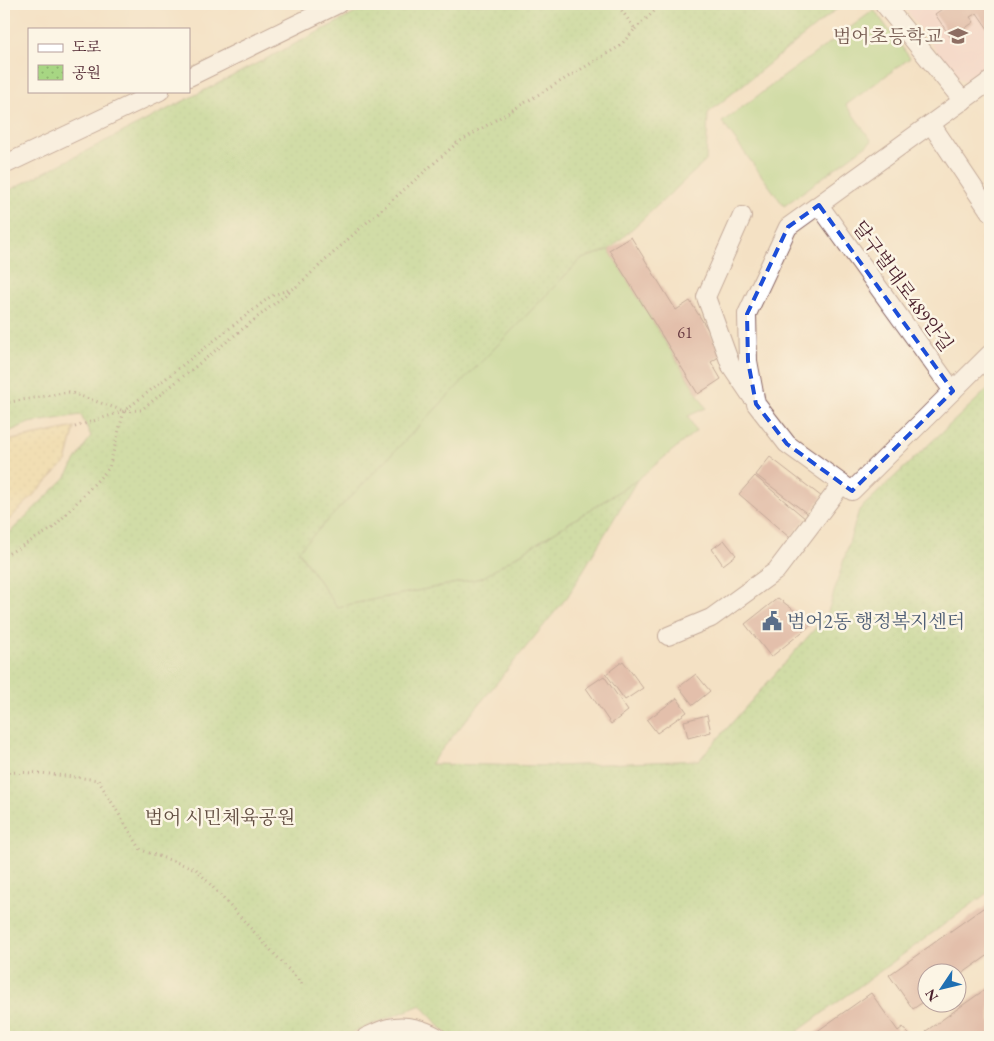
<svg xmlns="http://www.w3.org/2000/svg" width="994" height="1041" font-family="'EB Garamond','Noto Serif KR',serif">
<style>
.built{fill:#f7d0cf}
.grass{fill:#a7d683;stroke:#787a57}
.sand{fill:url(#sand-dots);stroke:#9c7c64}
.park{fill:url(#park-dots);stroke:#787a57}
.building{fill:#ce968d}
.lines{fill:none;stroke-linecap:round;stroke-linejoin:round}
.minor-casing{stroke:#866361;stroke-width:20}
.path{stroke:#866361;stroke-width:3;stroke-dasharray:1 4;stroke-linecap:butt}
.minor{stroke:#fff;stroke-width:18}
.marked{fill:none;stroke:#1d4ed8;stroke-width:4;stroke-dasharray:10 6;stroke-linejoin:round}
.labels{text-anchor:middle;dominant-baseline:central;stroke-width:5;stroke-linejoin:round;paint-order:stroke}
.number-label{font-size:16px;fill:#6b3d44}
.education-label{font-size:19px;fill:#785e54;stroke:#fcf5e5;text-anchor:end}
.street-label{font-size:19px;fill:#4a1f2b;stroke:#fcf5e5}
.service-label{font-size:19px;fill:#4e5e75;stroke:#fcf5e5;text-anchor:start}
.park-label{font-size:19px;fill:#614d41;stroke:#fcf5e5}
</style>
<defs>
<pattern id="sand-dots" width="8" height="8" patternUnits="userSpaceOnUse" patternTransform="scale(1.25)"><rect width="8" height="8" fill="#eeda9e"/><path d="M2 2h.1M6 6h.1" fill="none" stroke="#cebb88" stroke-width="1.8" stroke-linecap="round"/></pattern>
<pattern id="park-dots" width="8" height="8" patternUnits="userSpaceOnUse" patternTransform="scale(1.25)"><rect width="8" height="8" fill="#a7d683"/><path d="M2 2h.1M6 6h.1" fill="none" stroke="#91b771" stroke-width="1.8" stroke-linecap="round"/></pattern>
</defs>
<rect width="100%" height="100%" fill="#fcf5e5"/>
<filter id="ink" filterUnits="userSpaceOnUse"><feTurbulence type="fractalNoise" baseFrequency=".02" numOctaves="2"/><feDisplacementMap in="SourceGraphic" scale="10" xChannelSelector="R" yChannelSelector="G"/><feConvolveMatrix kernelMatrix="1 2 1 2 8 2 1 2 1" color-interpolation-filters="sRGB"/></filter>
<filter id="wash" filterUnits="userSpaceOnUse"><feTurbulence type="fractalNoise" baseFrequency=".0096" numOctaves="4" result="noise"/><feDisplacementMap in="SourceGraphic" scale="20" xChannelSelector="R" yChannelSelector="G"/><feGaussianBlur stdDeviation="1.12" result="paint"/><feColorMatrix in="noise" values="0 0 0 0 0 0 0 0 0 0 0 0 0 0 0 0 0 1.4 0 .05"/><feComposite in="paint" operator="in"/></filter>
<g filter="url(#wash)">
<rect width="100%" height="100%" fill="#f4e1c4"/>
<polygon class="built" points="901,4 990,4 990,68 970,83 957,78"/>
<g class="grass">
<polygon points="874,10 910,58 846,105 872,141 784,206 722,122"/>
<polygon points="609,250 706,408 688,416 696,431 637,480 482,578 337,607 298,550 581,259"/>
</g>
<polygon class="sand" points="75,427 66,462 4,525 4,443 12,440"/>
<polygon class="park" points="373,4 843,4 708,113 706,161 609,250 581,259 298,551 337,607 482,578 637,480 568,596 430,764 556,766 699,760 827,615 859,510 990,387 990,891 790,1037 449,1037 421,1005 341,1037 4,1037 4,538 65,478 91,436 81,415 29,423 4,434 4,193"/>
<g id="blocks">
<g class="building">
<polygon points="948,4 990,4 990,32 977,13 970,17 974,22 951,38 935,14 948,5"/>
<polygon points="631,237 676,310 690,301 723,354 711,362 721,379 698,394 609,250"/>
<polygon points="770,457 822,497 809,515 756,475"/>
<polygon points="755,476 806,519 790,538 739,494"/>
<polygon points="724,540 736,555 723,565 712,549"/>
<polygon points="778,598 812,624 771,657 745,624"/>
<polygon points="623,661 643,688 625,700 606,674"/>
<polygon points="696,674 710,691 693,705 679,687"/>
<polygon points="604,676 628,711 611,724 586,688"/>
<polygon points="677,698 687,712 657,733 647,720"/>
<polygon points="707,715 711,732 688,738 684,721"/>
<polygon points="990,903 990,954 956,978 956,974 926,974 926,1000 913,1009 889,975"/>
<polygon points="990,986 990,1037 931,1037 926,1031"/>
<polygon points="871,993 898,1031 903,1027 911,1037 809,1037"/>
</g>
</g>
</g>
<g filter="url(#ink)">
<use href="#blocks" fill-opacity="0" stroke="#866361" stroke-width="1"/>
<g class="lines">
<defs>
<g id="minor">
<polyline points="884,4 963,101"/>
<polyline points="189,77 338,4"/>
<polyline points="990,81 788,227 747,314 748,361 756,404 787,444 852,491 990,354"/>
<polyline points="931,124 990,212"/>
<polyline points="4,165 160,91"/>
<polyline points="819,205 953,391"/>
<polyline points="742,216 706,297 731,366 752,397"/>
<polyline points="668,636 711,618 776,571 842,484"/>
<path d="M 366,1037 C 374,1034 382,1029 389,1028 C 405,1024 424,1029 437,1037"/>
</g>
</defs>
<use href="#minor" class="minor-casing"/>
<g class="path">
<polyline points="635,29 662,4"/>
<polyline points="4,403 69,392 124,411 109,468 52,529 4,556"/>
<polyline points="125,411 141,410 294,288"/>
<polyline points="75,427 124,411 271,296 296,287 365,224 457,143 620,46 635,29 617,4"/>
<polyline points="4,772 41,773 98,780 141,850 196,869 303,985"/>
</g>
<use href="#minor" class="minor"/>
</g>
</g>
<path d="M0 0H994V1041H0ZM 819,205 L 953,391 L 852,491 L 787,444 L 756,404 L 748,361 L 747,314 L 788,227 Z" fill="#f4e1c4" fill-opacity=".55" fill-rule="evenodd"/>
<path class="marked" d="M 819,205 L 953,391 L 852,491 L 787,444 L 756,404 L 748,361 L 747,314 L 788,227 Z"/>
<defs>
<symbol id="school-bare" viewBox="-9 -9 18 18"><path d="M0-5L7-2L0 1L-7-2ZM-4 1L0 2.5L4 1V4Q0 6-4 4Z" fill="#8d6e63" stroke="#fcf5e5" stroke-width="2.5" paint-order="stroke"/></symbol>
<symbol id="civic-bare" viewBox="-9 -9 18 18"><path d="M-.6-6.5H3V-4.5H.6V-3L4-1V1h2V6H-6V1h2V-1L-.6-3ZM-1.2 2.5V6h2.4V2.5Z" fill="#5c6f8a" stroke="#fcf5e5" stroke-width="2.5" paint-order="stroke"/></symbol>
</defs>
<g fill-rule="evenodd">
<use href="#school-bare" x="944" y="22" width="28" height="28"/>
<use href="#civic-bare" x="758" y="607" width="28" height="28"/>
</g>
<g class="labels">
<g class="number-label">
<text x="685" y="332">61</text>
</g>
<g class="education-label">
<text x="943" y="36">범어초등학교</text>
</g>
<g class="street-label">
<text transform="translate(903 286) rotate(54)">달구벌대로489안길</text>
</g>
<g class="service-label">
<text x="787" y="621">범어2동 행정복지센터</text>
</g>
<g class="park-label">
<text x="220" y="817">범어 시민체육공원</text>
</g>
</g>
<rect width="994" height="1041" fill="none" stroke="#fcf5e5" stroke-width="20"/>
<rect x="28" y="28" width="162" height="65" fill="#fcf5e5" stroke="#b59f9b"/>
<rect x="38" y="44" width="25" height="8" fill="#ffffff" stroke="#b59f9b"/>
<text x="72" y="52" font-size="15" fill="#4a1f2b">도로</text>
<rect x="38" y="65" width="25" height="15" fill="url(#park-dots)" stroke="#b59f9b"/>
<text x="72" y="78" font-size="15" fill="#4a1f2b">공원</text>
<g transform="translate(942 988) rotate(235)"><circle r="24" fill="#fcf5e5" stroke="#b59f9b"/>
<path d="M0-4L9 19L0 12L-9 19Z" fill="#1f6fb2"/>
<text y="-8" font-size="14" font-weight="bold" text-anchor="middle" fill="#4a1f2b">N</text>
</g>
</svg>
